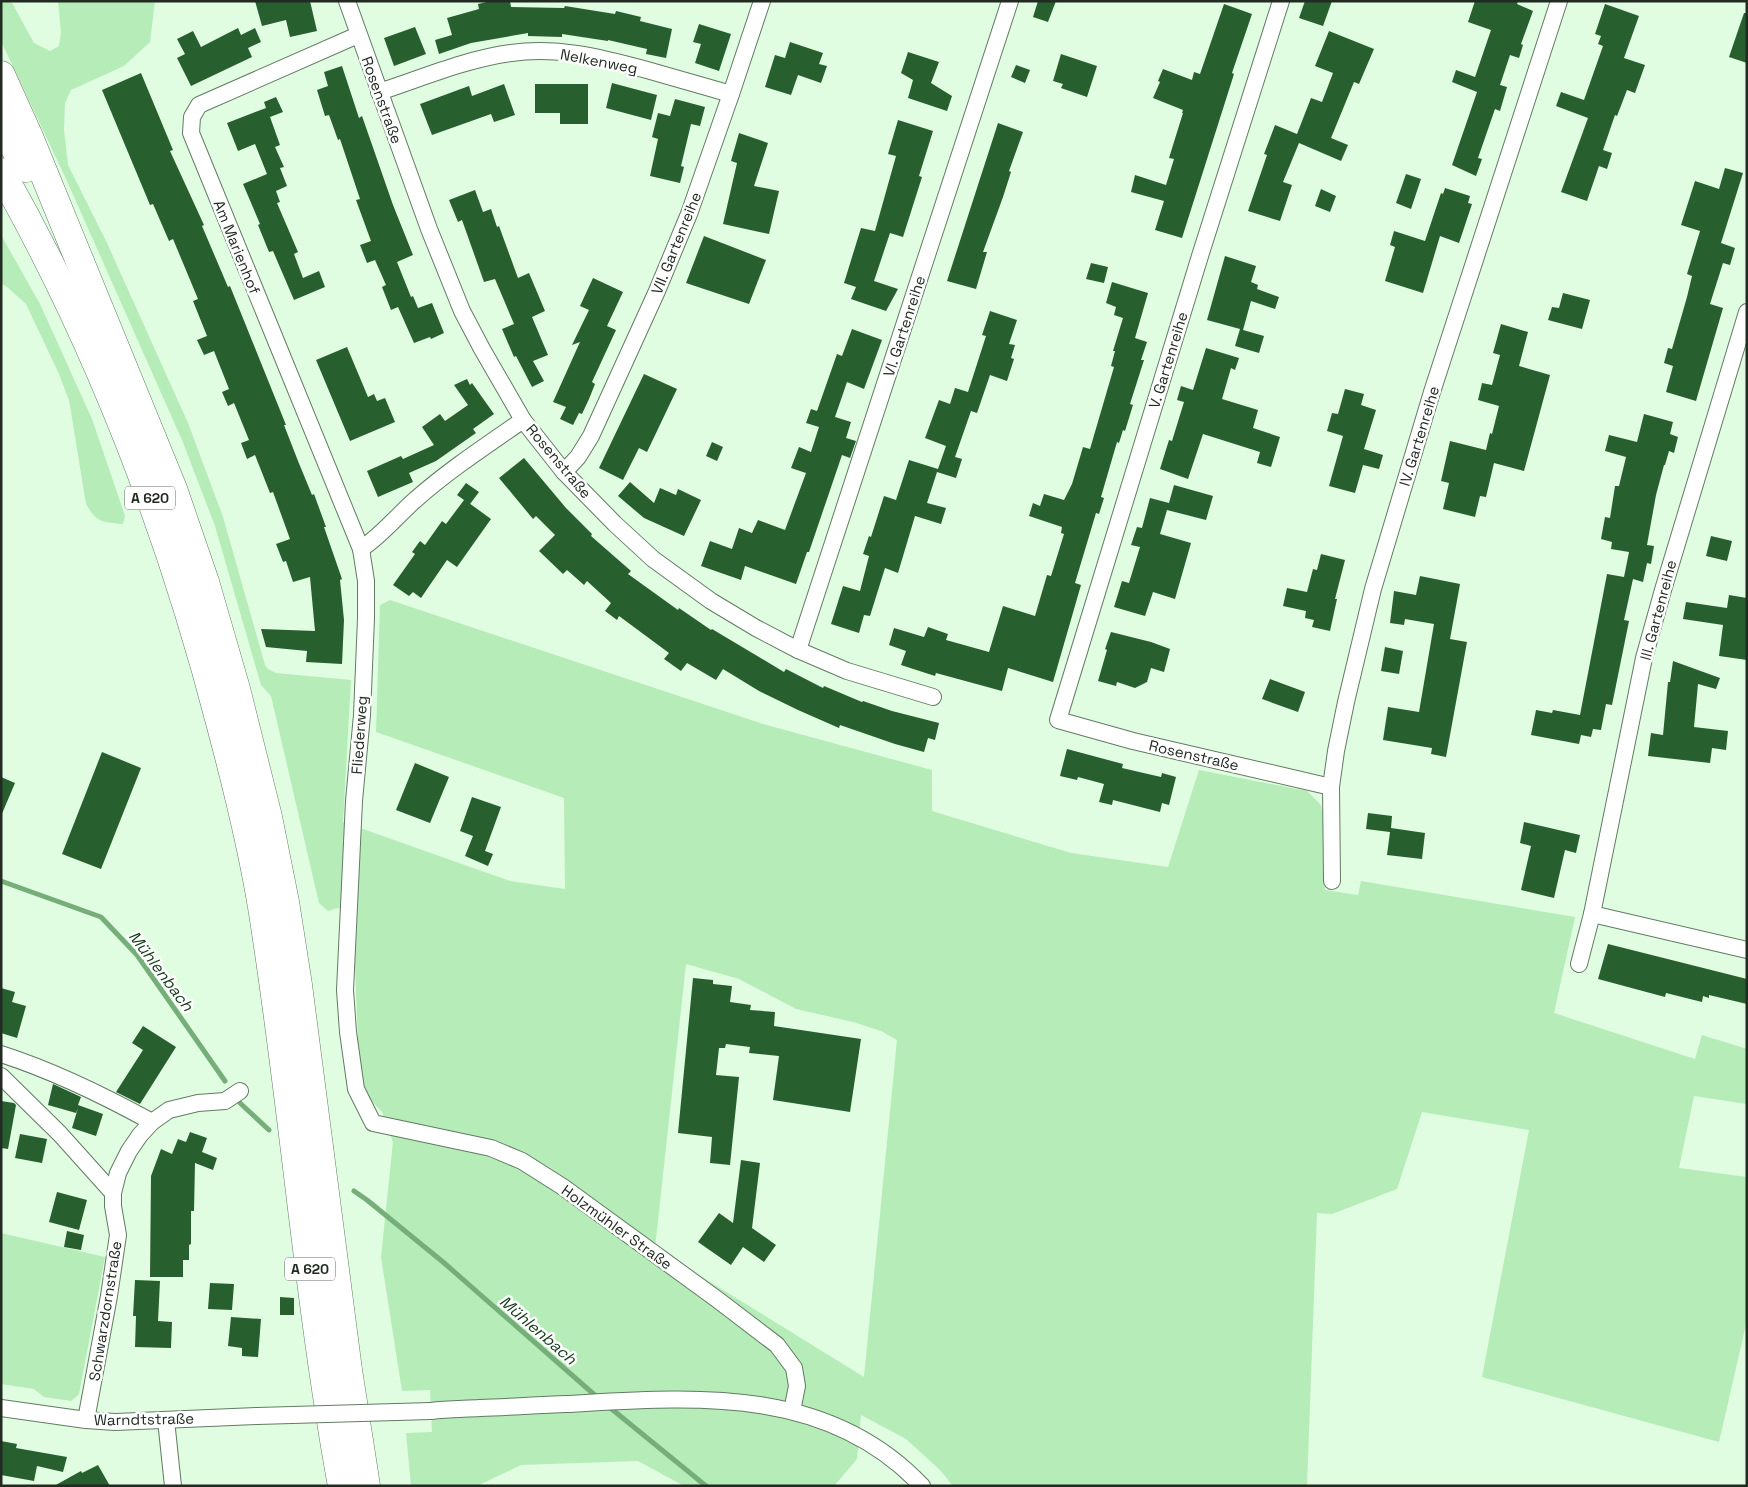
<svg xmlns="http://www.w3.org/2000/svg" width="1748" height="1487" font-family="'Space Grotesk',sans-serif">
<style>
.green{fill:#b5ecb8;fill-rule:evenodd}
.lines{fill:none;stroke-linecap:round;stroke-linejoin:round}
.stream{stroke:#76ae7a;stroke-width:5}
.building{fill:#285f2f}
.street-casing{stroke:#627b63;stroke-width:18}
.highway-casing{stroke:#627b63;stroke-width:29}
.street{stroke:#fff;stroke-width:16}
.highway{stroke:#fff;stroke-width:28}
.street-bridge-casing{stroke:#627b63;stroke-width:18;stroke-linecap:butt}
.street-bridge{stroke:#fff;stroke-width:16}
.labels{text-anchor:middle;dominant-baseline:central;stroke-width:5;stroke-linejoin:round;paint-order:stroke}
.shield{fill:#fff;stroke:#646b64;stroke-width:1}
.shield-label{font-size:14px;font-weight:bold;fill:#212b21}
.street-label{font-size:15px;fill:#212b21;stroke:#fff}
.water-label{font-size:16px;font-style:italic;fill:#123b18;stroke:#fff}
</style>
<rect width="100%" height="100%" fill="#e0fde1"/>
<g class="green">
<path d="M 1,1 L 11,1 L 34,43 L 50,51 L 59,46 L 61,32 L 58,1 L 155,1 L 150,42 L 124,66 L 71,90 L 65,103 L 64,130 L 68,165 L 107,243 L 188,423 L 223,517 L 265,665 L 268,669 L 276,673 L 351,680 L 343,822 L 510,881 L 565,889 L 564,798 L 376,732 L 380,605 L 390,600 L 763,724 L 932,770 L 932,811 L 1071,853 L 1168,867 L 1199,770 L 1307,791 L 1321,805 L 1323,817 L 1325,890 L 1358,895 L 1361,881 L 1575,917 L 1554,1013 L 1695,1059 L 1702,1035 L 1747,1049 L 1747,1104 L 1694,1096 L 1679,1168 L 1747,1177 L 1747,1320 L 1719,1442 L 1482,1377 L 1529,1130 L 1422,1112 L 1397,1189 L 1332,1214 L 1317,1213 L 1307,1486 L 953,1486 L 940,1470 L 906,1439 L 861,1415 L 857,1459 L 834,1486 L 684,1486 L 638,1461 L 521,1465 L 477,1486 L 411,1486 L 406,1433 L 432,1432 L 430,1390 L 402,1391 L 381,1257 L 393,1142 L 382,1112 L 367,1096 L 359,1071 L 353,911 L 337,908 L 328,911 L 319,903 L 271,696 L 261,685 L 215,526 L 182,440 L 67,181 L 1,41 ZM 686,964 L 739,979 L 796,1009 L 853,1022 L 881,1031 L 897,1040 L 864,1377 L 655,1248 Z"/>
<path d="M 1,235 L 40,304 L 92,419 L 125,516 L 123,524 C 102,522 97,523 86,504 L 69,400 L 59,374 L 26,304 L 6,286 L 1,284 Z"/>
<polygon points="1,1233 105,1257 79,1394 71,1401 44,1397 34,1389 1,1384"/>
</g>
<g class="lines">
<g class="stream">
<polyline points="1,881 101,917 137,955 225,1081"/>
<polyline points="240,1103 269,1130"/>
<polyline points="354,1191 367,1200 443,1262 597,1397"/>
<polyline points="608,1406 706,1486"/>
</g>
</g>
<g class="building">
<polygon points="255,1 310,1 317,31 290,37 286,20 262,26"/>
<polygon points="491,1 510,1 511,7 564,8 565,6 615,14 616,11 641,17 640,21 672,29 666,58 646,54 647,49 608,40 608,41 562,34 562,37 528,36 528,33 471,43 439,54 435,40 452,35 447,18 479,9 478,4"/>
<polygon points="1038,1 1056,1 1048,22 1033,17"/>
<polygon points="1305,1 1332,1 1323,26 1299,18"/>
<polygon points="1475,1 1518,1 1517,4 1533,11 1521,44 1523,45 1519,58 1510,55 1500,85 1507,87 1500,111 1495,109 1478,158 1482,159 1476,176 1452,165 1477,92 1452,82 1456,70 1475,77 1491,30 1468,22"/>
<polygon points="1224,4 1252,14 1232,73 1234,74 1182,238 1155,230 1164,201 1131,192 1135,175 1166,185 1174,159 1169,158 1183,113 1182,113 1183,110 1153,98 1160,82 1158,81 1163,69 1192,80 1194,72 1200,74"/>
<polygon points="1605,4 1639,16 1624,58 1645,65 1635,93 1627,90 1617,116 1615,115 1603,150 1612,153 1607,169 1599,166 1587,201 1561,192 1588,118 1556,106 1561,92 1584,100 1603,46 1598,44 1601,36 1595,34"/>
<polygon points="1744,13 1747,13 1747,63 1729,57"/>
<polygon points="699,24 731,34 719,71 695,63 701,44 693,42"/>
<polygon points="415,27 426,54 394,66 384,38"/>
<polygon points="238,28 241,35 255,28 261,42 248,48 252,57 191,86 177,58 185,54 177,39 193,31 201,47"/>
<polygon points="1329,31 1374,49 1359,84 1354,82 1331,138 1348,145 1341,161 1299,143 1283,182 1292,185 1280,221 1248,211 1267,155 1264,154 1275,125 1297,134 1311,98 1322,102 1333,73 1315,66"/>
<polygon points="790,42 823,53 819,64 827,66 821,83 798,75 791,95 765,87 775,55 785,58"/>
<polygon points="908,52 939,62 931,83 952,96 947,111 908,98 913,80 901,73"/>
<polygon points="1061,54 1097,66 1087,97 1061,88 1063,84 1053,81"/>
<polygon points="1016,65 1030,70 1025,83 1011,77"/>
<polygon points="342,66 359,118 362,116 393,205 413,255 397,262 411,297 413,296 418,308 432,303 444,333 431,339 430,337 414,343 398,307 391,310 382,287 386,285 375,260 367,263 360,245 371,241 356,200 360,199 340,139 338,140 329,115 325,116 317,90 328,86 324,72"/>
<polygon points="141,73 173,150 170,151 204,225 202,226 228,287 230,286 286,425 284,425 298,461 312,495 314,494 326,527 324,527 342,579 340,580 344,620 342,664 306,662 307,651 266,647 261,629 315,631 310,577 293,582 286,561 283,562 276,544 290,539 273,492 270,493 255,455 247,459 241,443 249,440 234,403 228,406 222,392 229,389 214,351 204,355 197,340 207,336 193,301 198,299 173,239 169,241 153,204 150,205 102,90"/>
<polygon points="612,83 657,95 651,120 606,108"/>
<polygon points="504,84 515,115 494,122 491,114 432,135 420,104 469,86 472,96"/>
<polygon points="535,84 588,84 588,124 560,124 560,113 535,113"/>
<polygon points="276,97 283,112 270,117 280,145 275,147 284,167 280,168 287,186 276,191 280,202 277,203 298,252 294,254 303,278 319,271 325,287 294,300 273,251 269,252 258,225 260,224 243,184 267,174 255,144 238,151 227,123 266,108 264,102"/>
<polygon points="675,99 705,107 700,126 691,124 681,166 684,167 680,183 650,176 658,139 652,137 658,113 670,116"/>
<polygon points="898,120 933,131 919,176 922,177 903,237 890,233 874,281 898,289 886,311 851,299 856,287 844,283 861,228 875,231 896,156 888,154"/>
<polygon points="998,123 1023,132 1009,171 1011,172 1003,197 983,252 987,252 976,289 947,281"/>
<polygon points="739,133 768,143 754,186 779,191 769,234 723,224 737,163 731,161"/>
<polygon points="1725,168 1743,173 1721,243 1735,248 1730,265 1723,263 1710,304 1723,308 1696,401 1666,392 1673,366 1664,363 1668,348 1672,349 1687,297 1692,276 1687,274 1700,231 1681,225 1695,181 1719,189"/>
<polygon points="1406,174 1421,179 1411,209 1396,203"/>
<polygon points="1445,188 1470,196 1468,203 1472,204 1459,243 1440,236 1423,293 1385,281 1395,247 1390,245 1394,231 1425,241 1441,193 1443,194"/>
<polygon points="1321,189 1336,196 1330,212 1315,206"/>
<polygon points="475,190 483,212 491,209 497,227 499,226 518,278 529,273 545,311 532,317 548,355 533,361 544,381 532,387 516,356 514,357 502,329 514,324 495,279 484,282 462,220 458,222 449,200"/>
<polygon points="704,236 766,260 749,304 686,283"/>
<polygon points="1225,256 1256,266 1251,282 1258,285 1257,289 1279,297 1275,309 1251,301 1243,330 1264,336 1259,353 1235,346 1240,329 1207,320"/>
<polygon points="1091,263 1108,267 1104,283 1086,279"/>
<polygon points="593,278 623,292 607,326 616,330 592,382 595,384 589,399 582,414 579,413 573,425 560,419 566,407 553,402 580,342 572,345 589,310 580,306"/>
<polygon points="1112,282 1148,293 1135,338 1147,342 1141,360 1144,360 1130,404 1133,405 1125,431 1123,430 1119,443 1117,442 1101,497 1104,498 1099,514 1096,513 1075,583 1081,585 1053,682 1008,668 1002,691 936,673 935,676 901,665 906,651 889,645 894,628 924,637 928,627 948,634 946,640 989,652 1003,606 1035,616 1047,575 1051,576 1064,534 1061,533 1062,527 1029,516 1033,503 1040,506 1044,494 1064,500 1072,484 1083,447 1090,449 1114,367 1111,366 1115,351 1113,351 1123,318 1114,315 1116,307 1106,303"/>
<polygon points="1563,293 1590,300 1582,329 1548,320 1552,307 1559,308"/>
<polygon points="990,311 1017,320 1009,344 1015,345 1011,358 1014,359 1007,381 990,375 977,413 971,411 955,457 962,459 956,478 937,472 927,503 946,508 941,524 915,516 898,573 885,568 870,616 864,615 859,633 831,624 843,586 860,591 869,556 863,554 869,536 871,537 884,496 896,500 909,460 938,469 946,446 925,438 939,400 950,404 955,388 968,392 986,336 982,335"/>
<polygon points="1501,324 1528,332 1519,366 1550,375 1524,471 1494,463 1486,497 1480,496 1475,517 1443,509 1449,483 1441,481 1450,441 1486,450 1490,433 1492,434 1499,406 1478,400 1482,383 1492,385 1500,355 1493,353"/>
<polygon points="852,329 882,340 864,389 847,382 835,417 851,422 846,438 856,441 850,458 842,455 809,552 807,552 796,584 745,566 741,580 701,566 710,541 732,549 739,528 752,533 758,520 785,530 806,473 791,468 799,447 811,452 819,427 806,423 811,409 817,411 837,354 842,356"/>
<polygon points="347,347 368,397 374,394 377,401 385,398 395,422 350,441 316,360"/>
<polygon points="1206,348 1239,358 1235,370 1231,368 1222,399 1258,410 1253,428 1280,437 1271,467 1257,463 1260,452 1203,434 1188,479 1160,469 1169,440 1172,441 1184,402 1177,400 1181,386 1193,390"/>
<polygon points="644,374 677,389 647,452 639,448 623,480 599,468"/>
<polygon points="467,379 470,385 472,383 494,414 473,429 476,433 436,461 409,473 413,482 378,497 367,471 401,456 403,459 434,445 422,427 440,414 445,421 468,405 454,385"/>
<polygon points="1345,389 1364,394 1361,405 1376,410 1364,449 1383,455 1379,469 1363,465 1355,493 1329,486 1343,436 1327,431 1332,413 1338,414"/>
<polygon points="1644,414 1673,422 1670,434 1678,437 1674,453 1669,451 1665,465 1664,465 1656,495 1647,545 1654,546 1651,564 1647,563 1643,582 1633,579 1624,620 1629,621 1612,705 1606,704 1601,730 1593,729 1591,737 1581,735 1579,744 1531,735 1536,710 1552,713 1553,710 1580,715 1607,574 1624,577 1629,552 1611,549 1612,542 1601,539 1605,517 1610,518 1615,486 1619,486 1626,457 1605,451 1609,435 1637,442"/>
<polygon points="712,442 723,447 717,461 706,456"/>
<polygon points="524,458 566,508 592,534 591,536 631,571 628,574 678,610 679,608 711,630 712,629 784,672 786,669 823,688 824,686 862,702 863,701 892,711 939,723 935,740 928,738 924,752 895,744 840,725 839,728 798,710 759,691 723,669 716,680 687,663 681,671 664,659 669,653 619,616 617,620 605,611 611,603 587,581 584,585 567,570 563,574 539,551 555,535 536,516 533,519 499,478"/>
<polygon points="630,482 654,503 660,488 676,495 678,489 701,500 684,536 644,518 618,496"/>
<polygon points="466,483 479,492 470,504 469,503 491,519 457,567 447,560 421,598 413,592 409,596 393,585 415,554 412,552 420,541 425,545 442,521 446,524 464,500 457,495"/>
<polygon points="1174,485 1213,496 1206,520 1167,510 1160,534 1191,543 1175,599 1153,592 1145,616 1114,607 1122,581 1129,583 1140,547 1131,545 1137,527 1142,528 1150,498 1169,503"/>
<polygon points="1711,536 1732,541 1727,561 1706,556"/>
<polygon points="1321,554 1345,560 1335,599 1337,599 1330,631 1312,627 1314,620 1305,618 1306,611 1283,606 1287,588 1307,592 1313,569 1317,570"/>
<polygon points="1420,576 1460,584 1450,639 1467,642 1446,757 1431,754 1432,748 1383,740 1388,707 1419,712 1434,624 1405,619 1404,625 1390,623 1394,591 1416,595"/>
<polygon points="1729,595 1747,598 1747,660 1719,656 1723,625 1683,619 1686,602 1727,608"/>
<polygon points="1111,632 1151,642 1170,649 1164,672 1151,668 1147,682 1135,688 1117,682 1116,686 1098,681 1107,650 1105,649"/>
<polygon points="1385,647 1403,651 1399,674 1381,671"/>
<polygon points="1673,661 1720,678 1716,689 1698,684 1694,727 1728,731 1726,750 1712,748 1710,763 1648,756 1651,733 1663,735 1668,682 1670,682"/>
<polygon points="1270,679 1305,692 1298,712 1262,699"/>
<polygon points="1067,749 1123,764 1122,768 1161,777 1162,773 1176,777 1169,805 1162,803 1160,812 1113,800 1112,805 1099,802 1104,784 1078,777 1077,780 1060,776"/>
<polygon points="102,752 141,768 101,869 62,854"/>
<polygon points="415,763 449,777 430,823 396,810"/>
<polygon points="1,777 15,783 1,816"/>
<polygon points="472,797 501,807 485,851 493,854 488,866 465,856 473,836 460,831"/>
<polygon points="1368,813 1392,816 1391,828 1425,833 1422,859 1387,855 1390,832 1366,829"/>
<polygon points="1524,822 1580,835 1576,853 1565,850 1554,898 1521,890 1531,846 1520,843"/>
<polygon points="1608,944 1747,979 1747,1004 1709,995 1709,998 1703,996 1702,1002 1666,993 1665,997 1598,979"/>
<polygon points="693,978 713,980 713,984 732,986 730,1002 751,1005 750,1010 775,1012 774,1026 861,1039 850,1112 773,1100 779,1056 749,1053 750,1047 726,1044 725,1048 719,1048 716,1075 739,1077 730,1165 710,1163 712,1137 678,1133"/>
<polygon points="1,988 15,992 12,1002 26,1006 17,1038 1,1033"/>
<polygon points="143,1026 176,1047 140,1104 116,1092 143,1050 132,1043"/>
<polygon points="53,1084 81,1097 78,1105 103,1114 96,1136 72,1128 78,1108 76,1113 48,1105"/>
<polygon points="1,1101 14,1103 16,1105 8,1149 1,1148"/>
<polygon points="190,1132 207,1138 202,1152 217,1158 213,1170 195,1163 194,1211 191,1211 191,1244 189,1245 189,1260 183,1260 183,1277 150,1277 151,1176 161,1149 172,1154 178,1139 186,1142"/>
<polygon points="20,1134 47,1139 42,1163 15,1158"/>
<polygon points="741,1160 760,1163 752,1228 776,1245 764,1262 743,1247 731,1265 698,1242 719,1213 733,1223"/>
<polygon points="57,1192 87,1200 79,1230 49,1222"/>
<polygon points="67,1231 84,1235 81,1250 64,1247"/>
<polygon points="135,1280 160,1281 158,1321 172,1322 171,1348 135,1347 136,1316 133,1316"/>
<polygon points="210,1283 234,1284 232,1310 208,1309"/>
<polygon points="280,1297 294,1298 294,1315 280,1315"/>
<polygon points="231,1317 261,1319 258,1357 242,1356 242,1348 228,1346"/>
<polygon points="1,1441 17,1444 16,1448 67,1457 63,1472 37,1466 34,1481 1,1475"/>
<polygon points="98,1465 110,1486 54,1486 81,1471 82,1473"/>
</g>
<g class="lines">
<defs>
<g id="street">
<polyline points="347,1 429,229 462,311 482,349 523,420 564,472 615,524 653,559 711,601 756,628 798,650 847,671 933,697"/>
<polyline points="1281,1 1200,256 1058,720 1133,741 1331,787"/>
<polyline points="358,35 199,105 192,117 191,133 361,549 366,581 366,618 362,715 354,801 345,990 348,1032 356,1089 373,1123 491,1148 522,1161 563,1187 718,1300 777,1345 794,1368 797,1386 792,1411"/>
<path d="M 379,92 C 422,78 466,59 511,53 C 558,46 602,58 647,70 C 675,78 703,86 731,94"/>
<polyline points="564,472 578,457 591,436 657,291 689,214 731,94 762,1"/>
<path d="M 361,549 C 382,535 397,516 415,500 C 449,470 487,445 523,420"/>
<polyline points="798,650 1010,1"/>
<polyline points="1332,881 1331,787 1336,751 1346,702 1373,589 1432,392 1559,1"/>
<polyline points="1592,914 1747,950"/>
<polyline points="1579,964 1592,914 1644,658 1663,590 1747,312"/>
<path d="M 1,1054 C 54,1071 103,1095 152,1122"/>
<polyline points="1,1076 60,1134 113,1193"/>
<polyline points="1,1408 86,1420 115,1422 257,1416"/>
<path d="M 431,1411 C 447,1409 464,1409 480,1408 C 509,1407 538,1405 567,1404 C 693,1397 827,1385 922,1486"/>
<polyline points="86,1420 109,1296 118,1235 113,1206 113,1193 118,1173 129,1151 140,1135 152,1122 169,1110 198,1103 225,1101 240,1091"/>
<polyline points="166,1420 173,1486"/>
</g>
<g id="highway">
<polyline points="1,75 29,137 173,489 205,582 236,689 268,817 285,902 298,985 348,1370 366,1486"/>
<polyline points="1,124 26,168"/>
<path d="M 1,172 C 99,345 171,533 221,726 C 237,786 252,846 262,907 C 293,1099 307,1294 342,1486"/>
</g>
</defs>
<use href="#street" class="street-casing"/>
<use href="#highway" class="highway-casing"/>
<use href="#street" class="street"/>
<use href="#highway" class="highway"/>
<defs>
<polyline id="street-bridge" points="257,1416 431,1411"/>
</defs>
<use href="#street-bridge" class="street-bridge-casing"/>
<use href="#street-bridge" class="street-bridge"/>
</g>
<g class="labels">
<g class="shield">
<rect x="125" y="486.5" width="50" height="23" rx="4"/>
<rect x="285" y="1257.5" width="50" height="23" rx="4"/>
</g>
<g class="shield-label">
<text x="150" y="498">A 620</text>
<text x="310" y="1269">A 620</text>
</g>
<g class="street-label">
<text transform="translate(599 61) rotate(11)">Nelkenweg</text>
<text transform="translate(382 100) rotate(70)">Rosenstraße</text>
<text transform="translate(676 243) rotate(-68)">VII. Gartenreihe</text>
<text transform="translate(237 247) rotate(68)">Am Marienhof</text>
<text transform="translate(904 326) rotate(-72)">VI. Gartenreihe</text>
<text transform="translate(1168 360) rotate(-73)">V. Gartenreihe</text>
<text transform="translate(1419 436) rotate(-73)">IV. Gartenreihe</text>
<text transform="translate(559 461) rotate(50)">Rosenstraße</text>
<text transform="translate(1658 610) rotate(-75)">III. Gartenreihe</text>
<text transform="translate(359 735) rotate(-86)">Fliederweg</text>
<text transform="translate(1194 755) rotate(13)">Rosenstraße</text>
<text transform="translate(617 1227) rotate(36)">Holzmühler Straße</text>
<text transform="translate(105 1311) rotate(-81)">Schwarzdornstraße</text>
<text transform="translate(144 1419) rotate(-1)">Warndtstraße</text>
</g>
<g class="water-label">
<text transform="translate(161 971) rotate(53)">Mühlenbach</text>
<text transform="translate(538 1330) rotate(41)">Mühlenbach</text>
</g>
</g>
<rect width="1748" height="1487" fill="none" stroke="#212b21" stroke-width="5"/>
</svg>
